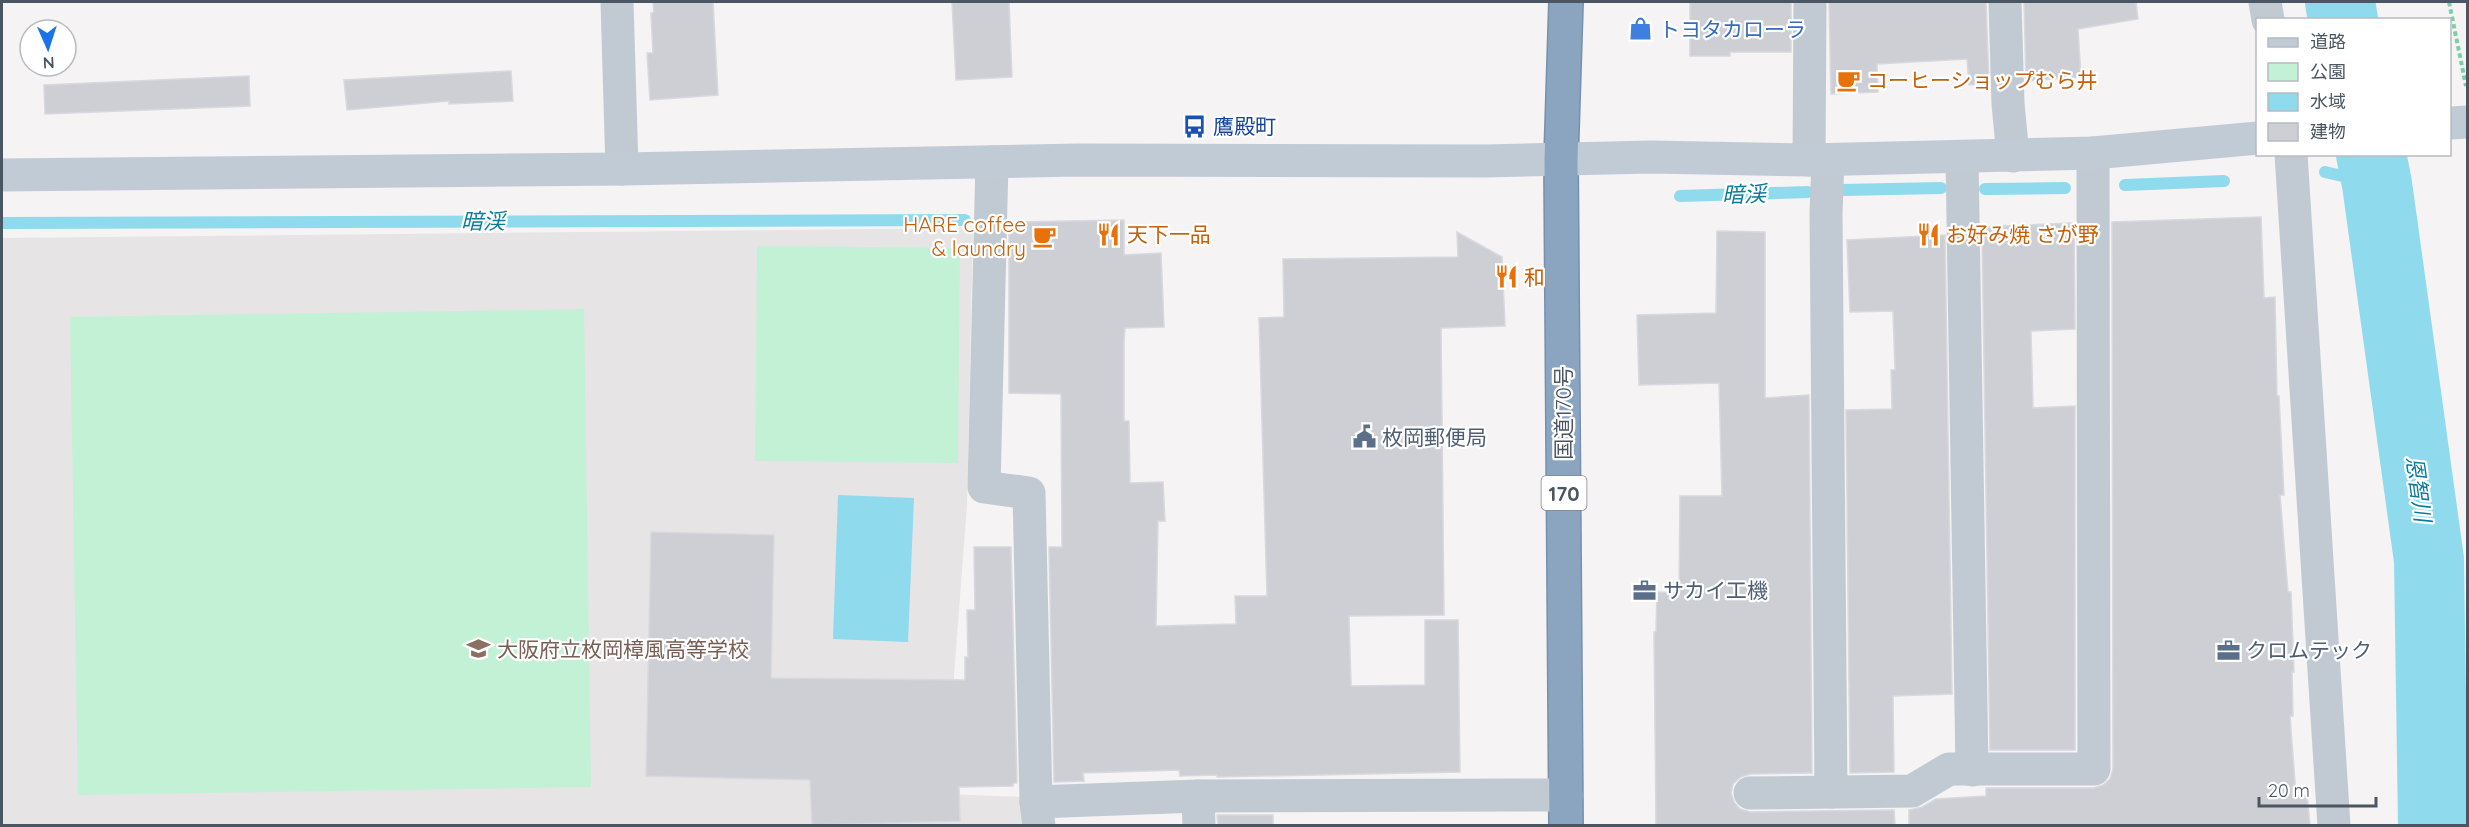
<svg xmlns="http://www.w3.org/2000/svg" width="2469" height="827" font-family="Quicksand,'Noto Sans JP',sans-serif">
<style>
.education{fill:#e6e4e5}
.green{fill:#c3f1d5}
.water{fill:#90daee}
.lines{fill:none;stroke-linecap:round;stroke-linejoin:round}
.stream{stroke:#90daee;stroke-width:12}
.river{stroke:#90daee;stroke-width:70}
.building{fill:#cdcfd5;stroke:#d7d9de;stroke-width:1.5}
.highway-casing{stroke:#7690ad;stroke-width:36}
.path{stroke:#7ad0a6;stroke-width:4;stroke-dasharray:4.5 3;stroke-linecap:butt}
.street{stroke:#c1cad2;stroke-width:33}
.secondary{stroke:#c1cbd6;stroke-width:33}
.highway{stroke:#8ba5c1;stroke-width:33}
.labels{text-anchor:middle;dominant-baseline:central;stroke-width:4.5;stroke-linejoin:round;paint-order:stroke}
.shield{fill:#fff;stroke:#808990;stroke-width:1.5}
.shield-label{font-size:20px;font-weight:bold;fill:#4a5661}
.shop-label{font-size:21px;fill:#366cbe;stroke:#fff;text-anchor:start}
.food-label{font-size:21px;fill:#c56008;stroke:#fff;text-anchor:start}
.transit-label{font-size:21px;fill:#164399;stroke:#fff;text-anchor:start}
.street-label{font-size:21px;fill:#4a5661;stroke:#fff}
.service-label{font-size:21px;fill:#4e5e75;stroke:#fff;text-anchor:start}
.education-label{font-size:21px;fill:#785e54;stroke:#fff;text-anchor:start}
.water-label{font-size:22px;font-style:italic;fill:#0c7c9b;stroke:#fff}
</style>
<rect width="100%" height="100%" fill="#f5f3f3"/>
<polygon class="education" points="973,228 967,505 945,794 1023,797 1027,825 2,825 2,238"/>
<g class="green">
<polygon points="757,246 960,248 958,463 755,461"/>
<polygon points="584,309 591,787 78,795 70,317"/>
</g>
<polygon class="water" points="838,495 914,498 908,642 833,639"/>
<g class="lines">
<g class="stream">
<polyline points="2325,172 2377,184"/>
<polyline points="2125,185 2224,181"/>
<polyline points="1985,189 2065,188"/>
<polyline points="1842,190 1941,188"/>
<polyline points="1680,196 1808,192"/>
<polyline points="2,223 965,220"/>
</g>
<g class="river">
<polyline points="2340,2 2343,20"/>
<polyline points="2371,154 2377,184 2429,560 2433,826"/>
</g>
</g>
<g class="building">
<polygon points="653,2 713,2 718,95 650,100 647,53 653,53 651,13 654,12"/>
<polygon points="952,2 1009,2 1012,77 956,80"/>
<polygon points="1690,2 1791,2 1791,52 1730,52 1730,56 1690,56"/>
<polygon points="1829,2 1986,2 1989,83 1969,85 1967,59 1877,64 1878,92 1831,94"/>
<polygon points="2024,2 2136,2 2138,19 2078,29 2081,77 2026,81"/>
<polygon points="511,71 513,101 449,104 449,101 347,110 344,80"/>
<polygon points="249,76 250,106 45,114 44,85"/>
<polygon points="2261,217 2264,298 2275,297 2277,396 2279,396 2284,495 2280,495 2288,592 2291,592 2294,672 2292,672 2293,716 2290,716 2296,796 2307,795 2310,825 1909,825 1909,810 1922,807 1936,799 1986,796 1986,788 2094,788 2103,785 2110,779 2113,769 2112,222"/>
<polygon points="1124,220 1124,255 1161,253 1164,327 1125,328 1124,341 1124,421 1129,421 1130,483 1163,482 1165,521 1158,521 1156,626 1236,624 1235,596 1267,596 1259,318 1284,317 1283,259 1458,257 1457,232 1502,257 1505,326 1441,328 1444,615 1349,616 1351,686 1425,685 1425,620 1458,620 1460,772 1217,777 1217,775 1180,776 1179,770 1083,773 1084,781 1054,782 1049,547 1062,547 1061,394 1009,393 1009,222"/>
<polygon points="2071,223 2074,224 2075,329 2031,331 2033,408 2075,406 2075,750 1990,750 1982,234 1983,227"/>
<polygon points="1717,231 1765,232 1765,398 1809,395 1812,773 1750,774 1741,777 1733,784 1731,793 1734,802 1740,809 1750,812 1894,810 1895,825 1656,825 1654,632 1656,632 1657,592 1679,593 1680,496 1722,496 1719,383 1639,385 1637,315 1716,313"/>
<polygon points="1945,235 1952,694 1893,696 1894,772 1850,773 1846,410 1892,409 1891,370 1895,370 1893,311 1850,312 1847,240"/>
<polygon points="651,532 774,535 771,678 965,680 965,657 968,657 967,610 975,610 974,547 1011,547 1017,783 1013,783 1013,786 959,787 960,821 812,825 810,780 646,776"/>
<polygon points="1217,815 1273,815 1273,825 1218,825"/>
</g>
<g class="lines">
<defs>
<polyline id="highway" points="1566,826 1561,160 1566,2"/>
</defs>
<use href="#highway" class="highway-casing"/>
<polyline class="path" points="2449,2 2466,86"/>
<g class="street">
<polyline points="617,2 622,169"/>
<polyline points="2005,2 2008,104 2013,156"/>
<polyline points="2265,2 2268,20"/>
<polyline points="2291,154 2334,826"/>
<polyline points="1962,157 1972,770"/>
<polyline points="1809,160 1810,2"/>
<polyline points="1828,160 1826,214 1831,792"/>
<polyline points="992,162 984,487 1029,493 1036,802 1039,826"/>
<polyline points="1750,793 1912,791 1949,769 2094,769 2093,153"/>
<polyline points="1198,796 1199,826"/>
<polyline points="1036,802 1198,796 1566,795"/>
</g>
<g class="secondary">
<polyline points="2450,123 2468,122"/>
<polyline points="2,175 622,169 1078,160 1485,161 1651,157 1809,160 2093,153 2258,138"/>
</g>
<use href="#highway" class="highway"/>
</g>
<defs>
<symbol id="shop-bare" viewBox="-9 -9 18 18"><path d="M-5-2.5h2.3a2.7 3.5 0 0 1 5.4 0H5L5.5 6h-11ZM-1.5-2.5h3a1.5 2.3 0 0 0-3 0Z" fill="#3f7fe0" stroke="#fff" stroke-width="2.5" paint-order="stroke"/></symbol>
<symbol id="cafe-bare" viewBox="-9 -9 18 18"><path d="M-5.5-4.5H6V0H3Q3 3.5 0 3.5H-2.5Q-5.5 3.5-5.5 0ZM3-3.2v2h1.7v-2ZM-6 4.5H4V6H-6Z" fill="#e8710a" stroke="#fff" stroke-width="2.5" paint-order="stroke"/></symbol>
<symbol id="bus-bare" viewBox="-9 -9 18 18"><path d="M-5-6H5V4H4V6H2V4H-2V6H-4V4H-5ZM-3.5-4V0h7V-4ZM-3.5 1.2v1.5H-2V1.2ZM2 1.2v1.5H3.5V1.2Z" fill="#1a4fb4" stroke="#fff" stroke-width="2.5" paint-order="stroke"/></symbol>
<symbol id="restaurant-bare" viewBox="-9 -9 18 18"><path d="M-5-6h1v4h1v-4h1v4h1v-4h1v5L-1.5 .5V6h-2V.5L-5-1ZM5-6V6H3V1.5H1.5Q1.5-4 5-6Z" fill="#e8710a" stroke="#fff" stroke-width="2.5" paint-order="stroke"/></symbol>
<symbol id="civic-bare" viewBox="-9 -9 18 18"><path d="M-.6-6.5H3V-4.5H.6V-3L4-1V1h2V6H-6V1h2V-1L-.6-3ZM-1.2 2.5V6h2.4V2.5Z" fill="#5c6f8a" stroke="#fff" stroke-width="2.5" paint-order="stroke"/></symbol>
<symbol id="office-bare" viewBox="-9 -9 18 18"><path d="M-6-3h4V-5.5h4V-3h4V5H-6ZM-1-4.5V-3h2v-1.5ZM-6 0V1H6V0Z" fill="#5c6f8a" stroke="#fff" stroke-width="2.5" paint-order="stroke"/></symbol>
<symbol id="school-bare" viewBox="-9 -9 18 18"><path d="M0-5L7-2L0 1L-7-2ZM-4 1L0 2.5L4 1V4Q0 6-4 4Z" fill="#8d6e63" stroke="#fff" stroke-width="2.5" paint-order="stroke"/></symbol>
</defs>
<g fill-rule="evenodd">
<use href="#shop-bare" x="1624" y="12" width="33" height="33"/>
<use href="#cafe-bare" x="1832" y="64" width="33" height="33"/>
<use href="#bus-bare" x="1178" y="110" width="33" height="33"/>
<use href="#restaurant-bare" x="1092" y="218" width="33" height="33"/>
<use href="#restaurant-bare" x="1912" y="218" width="33" height="33"/>
<use href="#cafe-bare" x="1028" y="220" width="33" height="33"/>
<use href="#restaurant-bare" x="1490" y="260" width="33" height="33"/>
<use href="#civic-bare" x="1348" y="420" width="33" height="33"/>
<use href="#office-bare" x="1628" y="574" width="33" height="33"/>
<use href="#school-bare" x="462" y="632" width="33" height="33"/>
<use href="#office-bare" x="2212" y="634" width="33" height="33"/>
</g>
<g class="labels">
<rect class="shield" x="1541.5" y="476" width="45" height="34" rx="4.5"/>
<g class="shield-label">
<text x="1564" y="493">170</text>
</g>
<g class="shop-label">
<text x="1659" y="29">トヨタカローラ</text>
</g>
<g class="food-label">
<text x="1867" y="80">コーヒーショップむら井</text>
<text x="1026" y="224" text-anchor="end">HARE coffee<tspan x="1026" dy="24">&amp; laundry</tspan></text>
<text x="1127" y="234">天下一品</text>
<text x="1946" y="234">お好み焼 さが野</text>
<text x="1524" y="277">和</text>
</g>
<g class="transit-label">
<text x="1213" y="126">鷹殿町</text>
</g>
<g class="street-label">
<text transform="translate(1563 413) rotate(-90)">国道170号</text>
</g>
<g class="service-label">
<text x="1382" y="437">枚岡郵便局</text>
<text x="1663" y="590">サカイ工機</text>
<text x="2246" y="650">クロムテック</text>
</g>
<g class="education-label">
<text x="497" y="649">大阪府立枚岡樟風高等学校</text>
</g>
<g class="water-label">
<text transform="translate(1744 194) rotate(-2)">暗渓</text>
<text x="483" y="221">暗渓</text>
<text transform="translate(2419 489) rotate(82)">恩智川</text>
</g>
</g>
<rect width="2469" height="827" fill="none" stroke="#4a5661" stroke-width="6"/>
<rect x="2256" y="18" width="195" height="138" fill="#ffffff" stroke="#b7bbc0" stroke-width="1.5"/>
<rect x="2268" y="38" width="30" height="9" fill="#c1cbd6" stroke="#b7bbc0" stroke-width="1.5"/>
<text x="2310" y="48" font-size="18" fill="#4a5661">道路</text>
<rect x="2268" y="63" width="30" height="18" fill="#c3f1d5" stroke="#b7bbc0" stroke-width="1.5"/>
<text x="2310" y="78" font-size="18" fill="#4a5661">公園</text>
<rect x="2268" y="93" width="30" height="18" fill="#90daee" stroke="#b7bbc0" stroke-width="1.5"/>
<text x="2310" y="108" font-size="18" fill="#4a5661">水域</text>
<rect x="2268" y="123" width="30" height="18" fill="#cdcfd5" stroke="#b7bbc0" stroke-width="1.5"/>
<text x="2310" y="138" font-size="18" fill="#4a5661">建物</text>
<g transform="translate(48 48) rotate(177)"><circle r="28" fill="#ffffff" stroke="#b7bbc0" stroke-width="1.5"/>
<path d="M0-4.5L10 22L0 15L-10 22Z" fill="#1a73e8"/>
<text y="-9" font-size="16" font-weight="bold" text-anchor="middle" fill="#4a5661">N</text>
</g>
<path d="M2259 797v9h117v-9" fill="none" stroke="#4a5661" stroke-width="3"/>
<text x="2268" y="797" font-size="18" fill="#4a5661" stroke="#ffffff" stroke-width="4.5" paint-order="stroke">20 m</text>
</svg>
